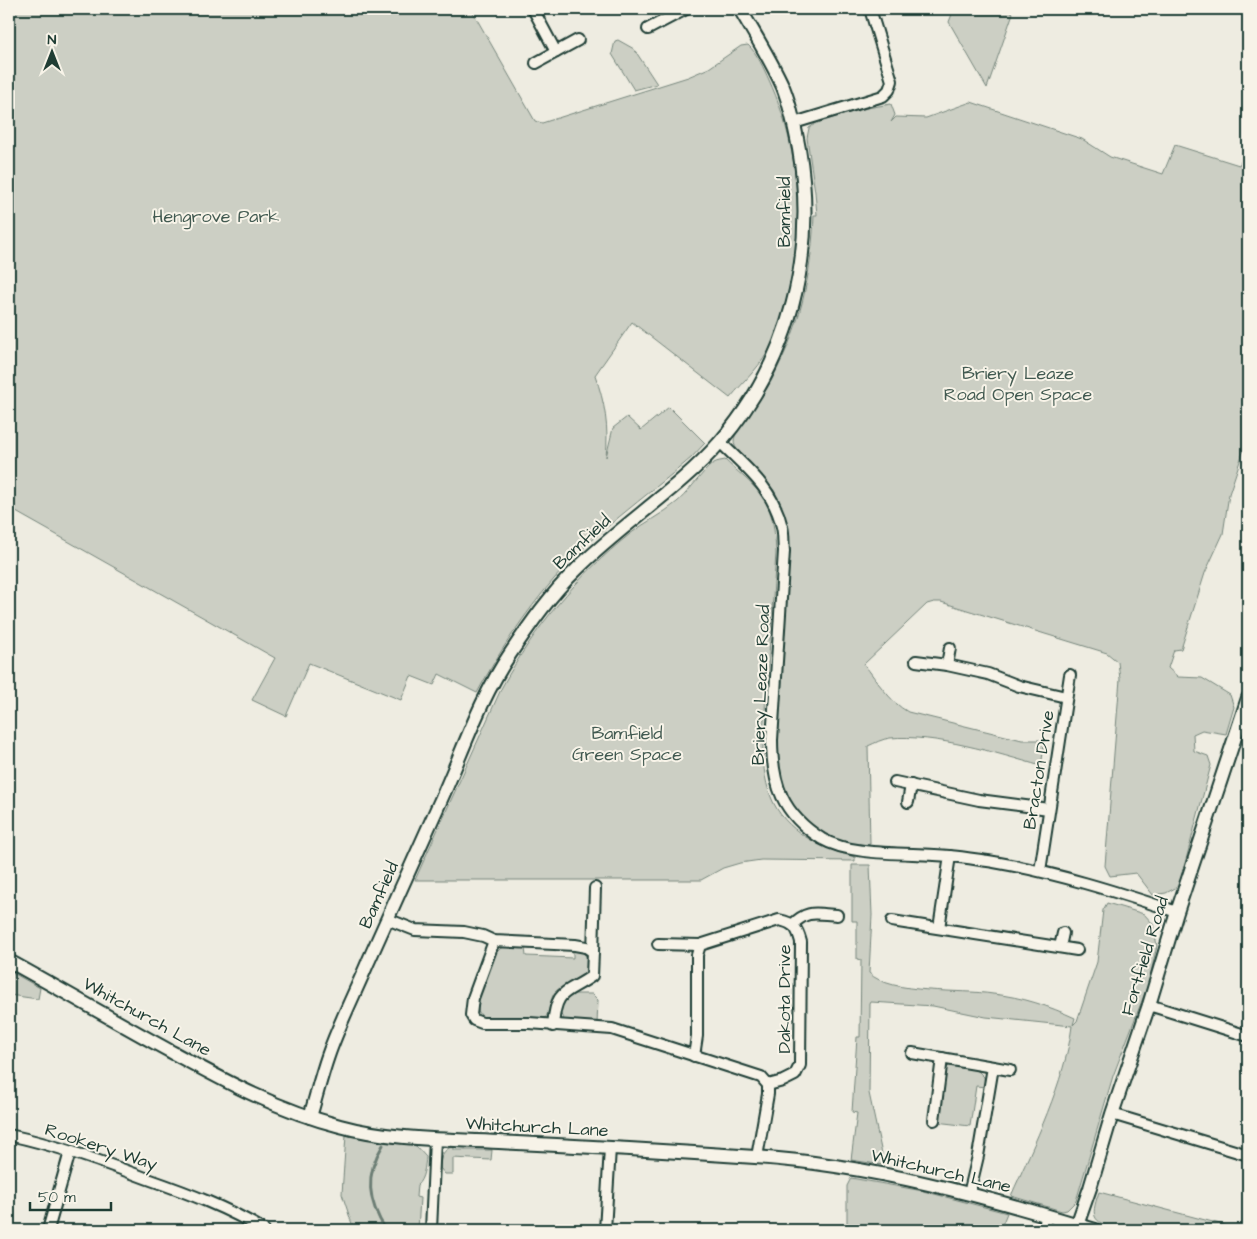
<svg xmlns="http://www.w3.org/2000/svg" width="1257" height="1239" font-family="'Architects Daughter',sans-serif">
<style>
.green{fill:#cccfc4;stroke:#76867c}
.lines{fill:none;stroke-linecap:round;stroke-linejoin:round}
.stream{stroke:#6c7e74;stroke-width:3}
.minor-casing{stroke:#1f3d34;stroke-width:14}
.tertiary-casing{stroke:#1f3d34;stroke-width:16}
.minor{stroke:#f7f3e8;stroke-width:10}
.tertiary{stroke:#f7f3e8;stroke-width:12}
.labels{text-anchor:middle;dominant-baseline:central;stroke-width:4;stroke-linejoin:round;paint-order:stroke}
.street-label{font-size:18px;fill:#1f3d34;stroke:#f7f3e8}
.park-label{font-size:18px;fill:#425a51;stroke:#f7f3e8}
</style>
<rect width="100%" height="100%" fill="#eeece1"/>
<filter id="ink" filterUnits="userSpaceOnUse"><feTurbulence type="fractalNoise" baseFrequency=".02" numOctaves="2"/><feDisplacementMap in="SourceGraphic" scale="10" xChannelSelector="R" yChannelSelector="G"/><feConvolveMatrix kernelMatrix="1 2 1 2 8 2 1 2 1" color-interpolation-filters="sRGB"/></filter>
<g filter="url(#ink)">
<g class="green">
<path d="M 9,9 L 471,9 L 535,121 L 542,123 L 688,77 L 709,68 L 741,46 L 748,45 C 757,53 764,69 769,80 C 806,160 807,263 772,344 C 763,364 744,381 730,398 L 632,322 L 595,375 C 605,403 609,427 606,457 L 613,428 L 627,417 L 641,430 L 669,407 L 705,443 L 691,458 C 645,498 593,533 554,579 C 524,614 499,652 477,693 L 439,674 L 434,685 L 411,676 L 401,700 L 309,663 L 286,716 L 252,700 L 275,658 L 9,508 Z"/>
<polygon points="954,9 1006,9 1013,13 987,88 949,22"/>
<polygon points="618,40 634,49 657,84 634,90 612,54 615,41"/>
<path d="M 971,102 L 1082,139 L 1110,157 L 1163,174 L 1175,145 L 1239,165 L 1242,160 L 1248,162 L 1248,437 L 1229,494 L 1223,534 L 1205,573 L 1181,649 L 1174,650 L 1168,668 L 1178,677 L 1202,678 L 1230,695 L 1234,707 L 1226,734 L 1202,730 L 1193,734 L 1194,751 L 1208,756 L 1211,765 L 1179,886 L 1166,893 L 1153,895 L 1136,873 L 1110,876 L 1105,866 L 1120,679 L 1118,662 L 1107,653 L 941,602 L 934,602 L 927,604 L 864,664 C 877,681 890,702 908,712 L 1022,740 L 1045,740 L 1041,766 C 997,753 935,734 890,738 C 882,739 875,743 868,746 L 870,844 L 863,846 L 837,841 L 809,825 L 797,813 L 780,785 L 777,761 L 778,738 L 789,549 C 788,530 784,511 776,494 C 769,479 733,454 734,441 C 735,428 755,408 762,396 C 769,386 775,374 780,363 C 803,317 812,266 814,215 L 817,215 L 815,192 L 807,138 L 809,128 L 818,122 L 867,108 L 891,104 L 895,115 L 891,122 L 896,117 L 926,118 Z"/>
<path d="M 725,460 C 735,470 748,479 757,490 C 773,506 775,532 776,553 C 773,597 770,640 767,683 C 765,720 757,762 771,797 C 784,831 822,849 855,857 L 855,861 L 761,860 L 740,863 L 723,868 L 701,880 L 415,880 L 502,687 C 534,628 577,576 630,534 C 645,522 663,514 677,502 C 688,493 705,468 714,463 C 717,461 721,461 725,460 Z"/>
<path d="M 852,865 L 870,865 L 872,915 L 869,973 C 891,995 962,989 993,994 C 1022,997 1049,1006 1075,1018 L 1073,1025 L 1077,1021 L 1097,962 L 1103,910 L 1107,903 L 1144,914 L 1153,924 L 1157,946 L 1148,985 L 1113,1076 L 1076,1201 L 1067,1210 L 1062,1211 L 1011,1196 C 1034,1144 1065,1082 1072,1026 L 986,1017 L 933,1006 L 871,1002 L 870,1004 L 869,1093 L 882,1154 L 883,1165 L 851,1160 L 857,1113 L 852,1112 L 857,1037 L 860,1037 L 861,960 L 857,959 L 857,921 L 852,921 Z"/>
<path d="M 506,947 L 525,948 L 526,956 L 573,958 L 573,950 C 579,951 584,952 587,958 C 597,978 564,982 555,992 C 549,1000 551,1011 545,1018 L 485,1019 C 479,1014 477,1010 477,1002 L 495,954 L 501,948 Z"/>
<polygon points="9,973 15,974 40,988 38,999 9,995"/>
<polygon points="575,994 592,994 598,1000 597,1024 565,1021 558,1010 567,995"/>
<polygon points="955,1064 976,1069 984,1077 985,1087 976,1086 970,1126 936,1122 943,1072 950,1065"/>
<path d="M 346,1135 L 384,1142 L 409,1144 L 416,1146 L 426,1157 C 425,1166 424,1179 417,1185 L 416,1197 L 420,1198 L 418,1230 L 354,1230 L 342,1194 Z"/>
<path d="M 454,1146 L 454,1150 L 492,1150 L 491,1160 L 453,1158 L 453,1174 L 445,1174 L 440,1168 C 440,1157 443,1149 454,1146 Z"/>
<polygon points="851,1178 923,1191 1007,1213 1000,1230 853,1230 853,1227 847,1227 847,1186"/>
<path d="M 1099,1192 L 1243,1230 L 1121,1230 C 1094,1222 1089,1220 1099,1192 Z"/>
</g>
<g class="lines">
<path class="stream" d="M 383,1145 C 364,1175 368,1202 386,1230"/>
<defs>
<g id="minor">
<polyline points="533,9 556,52"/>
<polyline points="648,29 686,9"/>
<polyline points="536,63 578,40"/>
<polyline points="794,123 883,96 889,90 892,81 870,9"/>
<path d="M 720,442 C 747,469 773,488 782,527 C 784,534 783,543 784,551 L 772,740 C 772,784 782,814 822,839 C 853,857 912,852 949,856 C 964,857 979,860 994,862 C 1057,873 1117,892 1177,912"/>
<polyline points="916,661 947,665 988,674 1019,686 1066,697"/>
<polyline points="947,665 950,648"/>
<polyline points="895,782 979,800 1049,809"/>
<polyline points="908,802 911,785"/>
<polyline points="1040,871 1070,675"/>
<path d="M 387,919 L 415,930 L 464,932 L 483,936 L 494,941 L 575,945 L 586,947 L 593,952 L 592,976 C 565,995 556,988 553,1026"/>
<polyline points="892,921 1077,950"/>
<path d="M 792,925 C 808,909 816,914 837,915"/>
<polyline points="939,928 950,856"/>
<polyline points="494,941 473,998 471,1015 474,1020 482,1023 529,1023 612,1029 761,1077 768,1085 768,1094 757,1157"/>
<polyline points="658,944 700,945"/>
<polyline points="1060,947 1063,933"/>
<polyline points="593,952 595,888"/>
<polyline points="1149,1005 1248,1036"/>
<polyline points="912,1053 993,1067 978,1156 969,1194"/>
<path d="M 694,1056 L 697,1036 L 697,955 L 700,945 L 779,920 C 794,923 797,927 801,942 L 800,1065 L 795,1075 L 783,1081 L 768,1085"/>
<polyline points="993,1067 1010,1070"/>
<polyline points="1112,1114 1248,1155"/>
<polyline points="934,1120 942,1058"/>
<path d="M 9,1135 C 56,1145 103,1162 148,1179 C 188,1193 228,1208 264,1230"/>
<polyline points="48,1230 70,1152"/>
<polyline points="431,1230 435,1139"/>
<polyline points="605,1230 610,1148"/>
<polyline points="1044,1230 1046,1216"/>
</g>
<g id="tertiary">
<path d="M 9,961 C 62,990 115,1021 168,1050 C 225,1081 277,1110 340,1126 C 391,1140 446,1139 499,1142 C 584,1146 670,1151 755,1157 C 871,1165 985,1196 1095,1230"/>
<path d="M 310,1117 C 316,1097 321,1076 328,1056 C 339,1024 355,993 368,962 C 392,909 415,857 439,804 C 462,754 479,700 510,654 C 530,624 551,594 577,569 C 622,524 678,490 720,442 C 790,361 817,253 799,149 C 795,128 791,107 783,87 C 771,60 755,35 740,9"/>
<polyline points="1077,1225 1090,1188 1112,1114 1149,1005 1177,912 1248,698"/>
</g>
</defs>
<use href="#minor" class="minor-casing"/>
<use href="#tertiary" class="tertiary-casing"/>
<use href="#minor" class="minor"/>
<use href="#tertiary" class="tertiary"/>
</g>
</g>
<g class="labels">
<g class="street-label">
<text transform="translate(784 212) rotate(-90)">Bamfield</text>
<text transform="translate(582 542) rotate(-43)">Bamfield</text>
<text transform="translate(761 685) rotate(-88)">Briery Leaze Road</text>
<text transform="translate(1039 770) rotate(-81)">Bracton Drive</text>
<text transform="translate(379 895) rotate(-66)">Bamfield</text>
<text transform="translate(1145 956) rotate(-73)">Fortfield Road</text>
<text transform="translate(784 999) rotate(-90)">Dakota Drive</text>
<text transform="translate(147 1017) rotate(29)">Whitchurch Lane</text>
<text transform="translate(537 1127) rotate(3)">Whitchurch Lane</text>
<text transform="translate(101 1147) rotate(18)">Rookery Way</text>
<text transform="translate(941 1171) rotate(13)">Whitchurch Lane</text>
</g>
<g class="park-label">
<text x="216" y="216">Hengrove Park</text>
<text x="1018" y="373">Briery Leaze<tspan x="1018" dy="21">Road Open Space</tspan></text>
<text x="627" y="733">Bamfield<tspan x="627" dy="21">Green Space</tspan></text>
</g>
</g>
<rect width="1257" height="1239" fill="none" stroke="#f7f3e8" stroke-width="30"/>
<rect x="15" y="15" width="1227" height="1209" fill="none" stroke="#1f3d34" stroke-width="2" filter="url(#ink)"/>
<g transform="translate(52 52)" stroke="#f7f3e8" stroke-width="4" paint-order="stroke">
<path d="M0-4L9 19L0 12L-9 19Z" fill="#1f3d34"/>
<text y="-8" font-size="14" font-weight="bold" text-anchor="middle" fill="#1f3d34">N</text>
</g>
<path d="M30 1202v8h81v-8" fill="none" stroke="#1f3d34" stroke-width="2.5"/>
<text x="38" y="1202" font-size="15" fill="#1f3d34" stroke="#f7f3e8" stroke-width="4" paint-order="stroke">50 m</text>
</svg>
